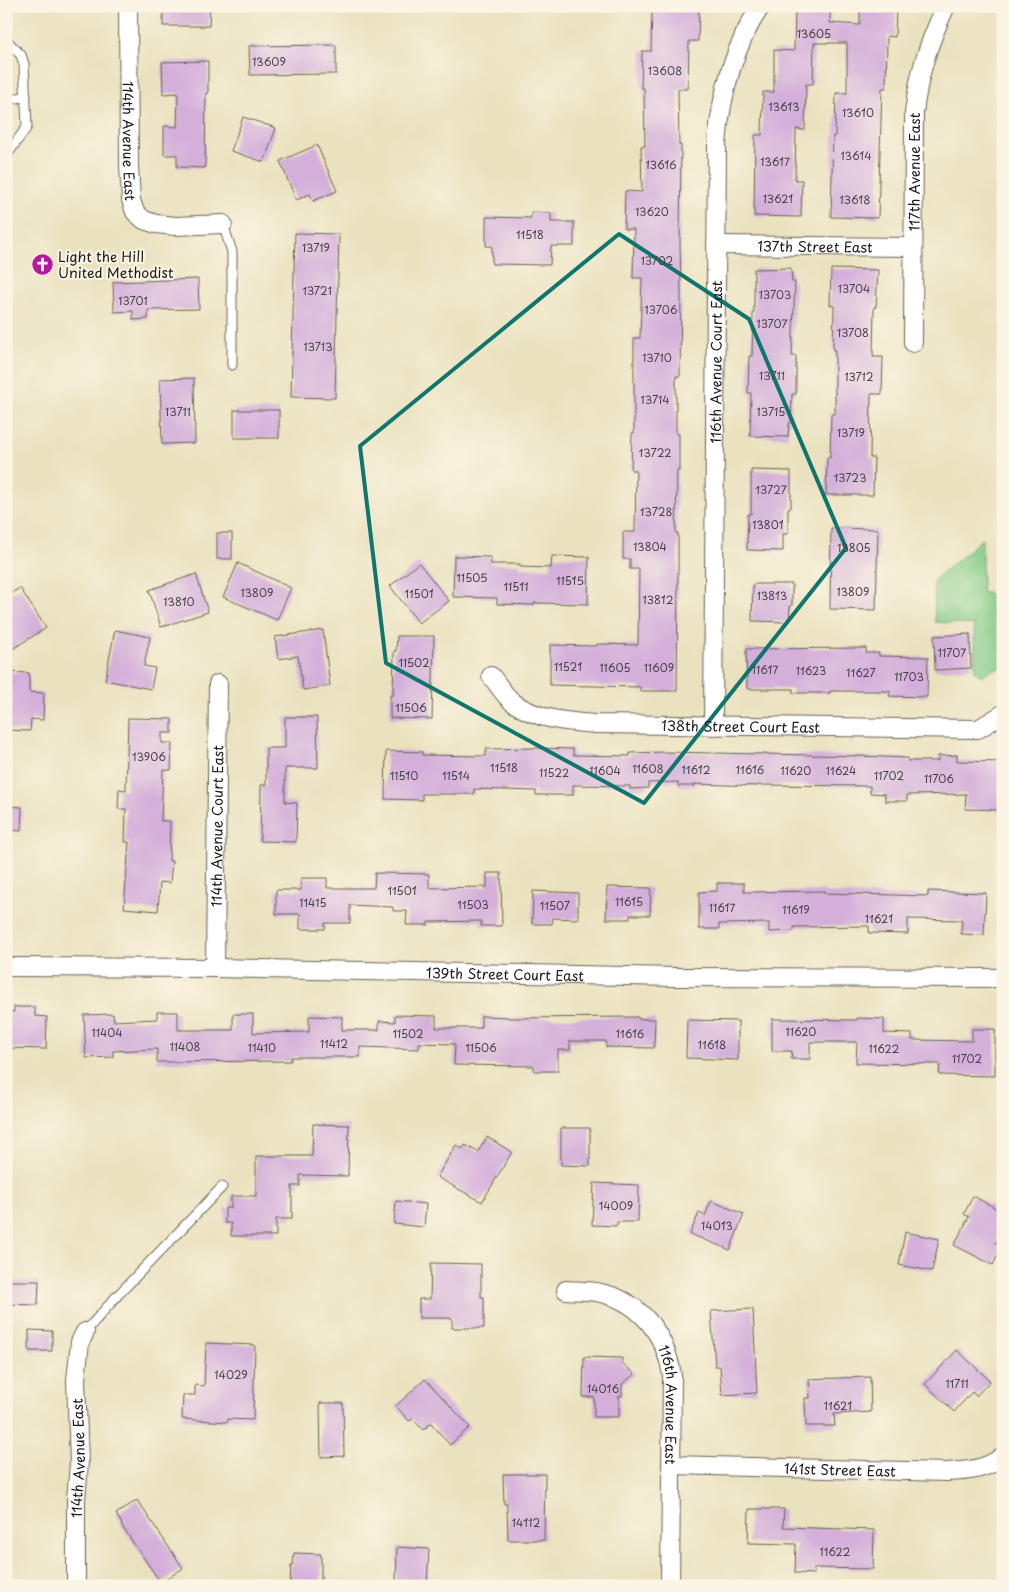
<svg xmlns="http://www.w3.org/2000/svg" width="1009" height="1592" font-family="'Playpen Sans',sans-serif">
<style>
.green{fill:#83cb87;stroke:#507452}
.building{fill:#d3afda}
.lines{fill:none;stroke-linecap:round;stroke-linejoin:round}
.service-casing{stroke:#646155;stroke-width:11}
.minor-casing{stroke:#646155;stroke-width:20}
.service{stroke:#fff;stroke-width:9}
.minor{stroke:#fff;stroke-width:18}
.marked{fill:none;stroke:#0f766e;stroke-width:4;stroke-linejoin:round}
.labels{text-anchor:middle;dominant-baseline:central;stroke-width:4;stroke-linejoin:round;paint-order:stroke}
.number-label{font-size:11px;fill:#4a414c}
.street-label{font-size:14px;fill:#1c1c1c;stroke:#fcf5e5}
.poi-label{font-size:14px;fill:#1c1c1c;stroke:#fcf5e5;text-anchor:start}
</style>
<rect width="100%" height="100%" fill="#fcf5e5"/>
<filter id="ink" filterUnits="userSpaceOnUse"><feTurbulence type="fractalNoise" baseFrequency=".02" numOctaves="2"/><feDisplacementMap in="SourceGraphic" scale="10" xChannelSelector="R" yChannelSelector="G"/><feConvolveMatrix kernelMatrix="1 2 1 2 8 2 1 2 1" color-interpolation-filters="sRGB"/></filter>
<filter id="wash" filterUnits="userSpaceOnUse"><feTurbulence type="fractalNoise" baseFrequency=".0096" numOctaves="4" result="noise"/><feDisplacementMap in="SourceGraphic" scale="20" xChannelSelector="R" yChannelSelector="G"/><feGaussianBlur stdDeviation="1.12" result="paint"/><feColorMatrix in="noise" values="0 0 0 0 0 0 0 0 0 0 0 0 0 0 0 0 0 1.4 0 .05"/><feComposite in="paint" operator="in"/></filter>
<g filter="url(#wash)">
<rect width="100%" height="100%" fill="#eae2bf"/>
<polygon class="green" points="982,539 982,592 1003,598 1003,667 991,670 981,676 975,671 974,625 935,622 934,580"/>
<g id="blocks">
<g class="building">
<polygon points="163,6 210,6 209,26 163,26"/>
<polygon points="652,6 699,6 698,41 689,41 688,89 678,89 679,145 681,145 680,242 681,291 680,376 676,376 676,434 679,434 679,471 677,471 676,533 678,533 678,580 677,691 640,691 640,687 550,685 550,645 597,646 597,644 638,645 639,569 630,569 630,559 623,559 623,532 635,532 636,470 631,470 632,433 634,433 634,338 640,338 642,278 633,278 634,229 624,229 625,191 642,192 641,146 645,146 644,88 641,88 642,51 651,51"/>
<polygon points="860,6 891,6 891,9 896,9 895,37 887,36 886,88 882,88 878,218 831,217 833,136 835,136 836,93 847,93 847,43 814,43 813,84 806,84 805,130 796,129 795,180 802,180 801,217 754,216 755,135 762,135 763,92 774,92 774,50 794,51 795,9 830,9 830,23 860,25"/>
<polygon points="336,45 336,74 250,75 249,46"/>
<polygon points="208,61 208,93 206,93 205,168 177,167 177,155 164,155 164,126 177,127 178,93 163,94 162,62"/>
<polygon points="243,117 276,128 264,162 231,151"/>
<polygon points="317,145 337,191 313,201 310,194 296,200 280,161"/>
<polygon points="531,212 551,213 551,222 574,222 574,246 551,246 550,265 492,264 492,246 486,246 486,217 531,218"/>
<polygon points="295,233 339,234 335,398 291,397"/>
<polygon points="791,268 792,282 795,282 792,356 796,356 796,394 792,394 791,423 789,423 788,437 750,436 751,393 748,393 749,356 752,356 753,312 754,312 754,269"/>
<polygon points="831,269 878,270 876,307 874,307 873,357 883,357 882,394 871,394 870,458 874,458 873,495 826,495 827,458 830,458 831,414 835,414 835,350 833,350 834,306 830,305"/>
<polygon points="198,279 199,309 148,310 148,319 133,320 133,311 114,312 113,282"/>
<polygon points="194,378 195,443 162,444 160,379"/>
<rect x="234" y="410" width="45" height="28"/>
<polygon points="751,470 791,471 791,508 788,508 788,534 783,534 783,551 747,550 748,514 751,514"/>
<polygon points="831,528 878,529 876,610 830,609"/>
<rect x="217" y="533" width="15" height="26"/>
<polygon points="454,556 491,557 491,564 520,564 520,567 551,568 552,556 589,557 588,604 534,603 534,605 497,604 497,598 453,597"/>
<polygon points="238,563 291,588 277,620 223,597"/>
<polygon points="419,563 449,601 419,623 390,586"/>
<polygon points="196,574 208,612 161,627 149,590"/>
<polygon points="753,584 792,584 792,606 790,606 789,622 752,621"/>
<polygon points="20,588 46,628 6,653 6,596"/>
<polygon points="115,630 150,637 144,666 155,668 151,689 105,680"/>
<polygon points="323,630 330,686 303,690 298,656 278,659 275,637"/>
<polygon points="970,634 971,668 935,670 934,636"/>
<polygon points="397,636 434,636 432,719 390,718 390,695 393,695 394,651 396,651"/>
<polygon points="866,648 866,653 879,653 879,656 928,657 927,697 889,696 890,691 830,691 830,693 793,693 793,689 747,689 746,649"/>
<polygon points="6,672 29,673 29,692 44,693 43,720 31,719 30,731 6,730"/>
<polygon points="285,717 317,717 318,768 285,768 285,802 297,803 296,842 260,841 261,785 266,785 266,748 285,748"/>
<polygon points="128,718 172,719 172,733 162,733 162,743 172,743 171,770 163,770 161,821 170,821 169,861 172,861 170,883 160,882 158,911 124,908 129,842 125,842 126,809 118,809 119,789 126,790"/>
<polygon points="536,748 573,749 573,755 630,756 630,753 665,752 859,756 908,758 908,761 938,761 938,756 957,755 957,761 1003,762 1002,810 965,809 966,794 907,795 907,801 885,801 885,794 870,793 870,786 758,785 758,786 695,784 695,786 678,786 678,782 648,783 648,788 630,789 630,786 573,785 573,795 536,795 536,791 474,789 474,794 422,794 422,800 385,799 386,751 422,752 422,755 486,756 486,749"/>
<polygon points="6,806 22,807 21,831 6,830"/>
<polygon points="375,873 429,874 429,888 487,887 487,873 501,873 502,926 481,926 481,921 428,922 428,925 406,925 407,911 393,911 393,907 350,905 350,923 325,923 325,929 300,929 300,914 276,914 276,890 301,890 301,878 327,878 327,888 374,888"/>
<polygon points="717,883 744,883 744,892 824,891 824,893 928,896 928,891 986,893 984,935 961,934 962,920 908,919 908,934 869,933 869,926 794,927 794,931 769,932 769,923 719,924 719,929 699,929 699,892 717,891"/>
<polygon points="607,887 651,888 650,915 630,915 630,919 606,919"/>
<polygon points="533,891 578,893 578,919 553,918 552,924 532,924"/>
<polygon points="14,1007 35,1007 35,1016 47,1017 46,1049 6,1048 6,1011 14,1012"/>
<polygon points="157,1012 178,1012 178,1030 233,1030 233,1014 253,1014 253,1033 309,1032 309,1016 342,1017 342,1030 379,1030 379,1021 395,1022 395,1015 436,1016 436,1028 481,1028 481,1016 508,1017 508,1018 638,1017 638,1019 655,1019 654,1048 606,1047 606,1041 570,1041 570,1050 558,1050 558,1071 534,1071 534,1066 454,1065 455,1044 419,1043 419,1049 360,1047 360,1057 291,1057 291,1061 157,1062 157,1049 113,1051 113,1057 86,1058 84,1015 113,1014 114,1021 157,1019"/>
<polygon points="857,1018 884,1019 884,1033 912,1034 912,1040 972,1041 972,1029 995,1029 995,1076 939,1075 940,1064 856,1063 857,1042 810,1042 810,1059 791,1059 792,1051 772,1051 772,1019 857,1020"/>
<polygon points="687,1020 738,1021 738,1060 686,1058"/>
<polygon points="313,1124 349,1125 348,1176 300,1175 300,1186 292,1186 292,1219 276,1219 276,1236 231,1236 231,1223 225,1223 225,1208 231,1208 231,1196 256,1196 256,1156 312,1156"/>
<polygon points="561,1128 590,1128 590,1166 561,1165"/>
<polygon points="487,1137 512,1152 482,1202 437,1177 456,1145 463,1149 465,1145 478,1152"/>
<polygon points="594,1183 639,1185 638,1222 617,1222 617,1226 592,1225"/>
<polygon points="973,1196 1003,1212 1003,1228 995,1243 1002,1247 993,1265 954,1245 969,1217 964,1214"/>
<polygon points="396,1201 426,1204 424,1227 394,1224"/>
<polygon points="711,1201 744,1214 730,1250 690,1234 699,1213 705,1216"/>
<polygon points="905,1232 939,1239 932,1271 899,1265"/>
<polygon points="431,1263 481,1264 481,1297 484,1297 484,1328 452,1328 452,1318 419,1318 419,1299 430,1299"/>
<polygon points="6,1281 39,1281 38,1305 6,1304"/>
<polygon points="753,1309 757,1393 722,1395 720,1366 715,1366 711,1311"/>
<polygon points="29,1330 52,1331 52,1351 29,1351"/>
<polygon points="206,1343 255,1345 253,1420 228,1419 228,1422 182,1419 183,1395 195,1395 195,1385 204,1386"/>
<polygon points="957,1350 990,1381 976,1396 972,1392 954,1412 925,1384"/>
<polygon points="584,1357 622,1358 622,1363 635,1374 622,1384 622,1396 619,1396 619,1417 594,1417 594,1397 583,1397"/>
<polygon points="870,1377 871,1412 834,1414 835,1426 806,1426 805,1398 810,1398 809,1379"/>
<polygon points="425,1379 470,1427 450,1445 431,1423 423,1430 413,1419 409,1421 396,1406"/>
<polygon points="320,1403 343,1403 344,1456 321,1457"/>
<polygon points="503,1474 545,1474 544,1540 508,1540 507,1504 504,1504"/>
<polygon points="137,1500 183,1568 161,1583 121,1525 122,1524 116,1514"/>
<polygon points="749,1509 784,1509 783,1527 874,1530 873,1569 814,1568 814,1574 795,1573 796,1544 748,1543"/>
<polygon points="397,1547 429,1549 427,1586 396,1585"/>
<polygon points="294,1553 321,1554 321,1586 290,1586 291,1566 293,1566"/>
</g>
</g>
</g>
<g filter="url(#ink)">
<use href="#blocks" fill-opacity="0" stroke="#646155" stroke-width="1"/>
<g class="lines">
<defs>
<g id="service">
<polyline points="6,40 21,55 24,64 27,127 6,156"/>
<polyline points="6,101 26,96"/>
<polyline points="223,224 232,252 232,365"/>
<polyline points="85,1332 116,1297 222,1187"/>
</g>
<g id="minor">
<path id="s1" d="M 128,6 L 129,165 L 131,200 L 135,212 L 144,220 L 156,224 L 176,226 L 223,224"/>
<path id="s2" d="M 716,245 L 913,247"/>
<path id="s3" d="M 913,343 L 914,113 C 919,72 928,44 946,6"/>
<path id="s4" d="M 491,676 C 498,684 505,697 514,703 C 538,720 568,722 596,724 L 978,729 L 1003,714"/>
<path id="s5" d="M 713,726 L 717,144 C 721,95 733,47 761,6"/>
<path id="s6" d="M 6,967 L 215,968 L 675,977 L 1003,978"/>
<path id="s7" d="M 215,968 L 218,684"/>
<path id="s8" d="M 566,1290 C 578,1291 593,1290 605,1294 C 643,1304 666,1337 672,1375 L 670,1586"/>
<path id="s9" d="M 672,1465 L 947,1472 C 967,1471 986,1470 1003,1456"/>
<path id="s10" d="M 76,1586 L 76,1500 L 79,1463 L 76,1380 L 80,1342 L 85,1332"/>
</g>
</defs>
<use href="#service" class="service-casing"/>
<use href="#minor" class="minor-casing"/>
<use href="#service" class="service"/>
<use href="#minor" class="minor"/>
</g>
</g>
<path class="marked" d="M 619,234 L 749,319 L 846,548 L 644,803 L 386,663 L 360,446 Z"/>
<defs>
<symbol id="church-disc" viewBox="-11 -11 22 22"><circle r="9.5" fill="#b5179e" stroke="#fcf5e5"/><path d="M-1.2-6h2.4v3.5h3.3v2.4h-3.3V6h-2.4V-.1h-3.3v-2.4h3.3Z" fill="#fff"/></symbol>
</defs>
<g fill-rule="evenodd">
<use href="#church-disc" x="30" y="252" width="25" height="25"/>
</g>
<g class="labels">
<g class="number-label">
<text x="814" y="33">13605</text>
<text x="269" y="61">13609</text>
<text x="665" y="70">13608</text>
<text x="784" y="106">13613</text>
<text x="858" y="112">13610</text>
<text x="856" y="155">13614</text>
<text x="775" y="161">13617</text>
<text x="661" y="164">13616</text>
<text x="778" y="198">13621</text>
<text x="855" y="199">13618</text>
<text x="652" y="211">13620</text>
<text x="530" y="234">11518</text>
<text x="316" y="247">13719</text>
<text x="657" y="260">13702</text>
<text x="854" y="288">13704</text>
<text x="317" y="290">13721</text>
<text x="775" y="294">13703</text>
<text x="133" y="300">13701</text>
<text x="661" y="309">13706</text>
<text x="772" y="323">13707</text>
<text x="853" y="332">13708</text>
<text x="318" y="346">13713</text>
<text x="657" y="357">13710</text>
<text x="772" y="375">13711</text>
<text x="859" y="376">13712</text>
<text x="655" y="399">13714</text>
<text x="178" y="411">13711</text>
<text x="771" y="411">13715</text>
<text x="851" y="432">13719</text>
<text x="655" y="452">13722</text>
<text x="850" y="477">13723</text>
<text x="771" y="489">13727</text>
<text x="656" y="511">13728</text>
<text x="768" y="524">13801</text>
<text x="650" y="546">13804</text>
<text x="854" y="547">13805</text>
<text x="472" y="577">11505</text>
<text x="570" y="580">11515</text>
<text x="516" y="586">11511</text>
<text x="853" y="591">13809</text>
<text x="257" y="592">13809</text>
<text x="419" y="593">11501</text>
<text x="772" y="595">13813</text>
<text x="658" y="599">13812</text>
<text x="179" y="601">13810</text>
<text x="952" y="652">11707</text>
<text x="414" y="662">11502</text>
<text x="568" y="666">11521</text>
<text x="615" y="667">11605</text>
<text x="659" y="667">11609</text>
<text x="765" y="669">11617</text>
<text x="811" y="670">11623</text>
<text x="861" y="672">11627</text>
<text x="909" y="676">11703</text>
<text x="411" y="707">11506</text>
<text x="149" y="756">13906</text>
<text x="504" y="767">11518</text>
<text x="648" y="768">11608</text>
<text x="696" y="769">11612</text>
<text x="750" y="769">11616</text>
<text x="605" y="770">11604</text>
<text x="796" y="770">11620</text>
<text x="841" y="770">11624</text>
<text x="554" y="772">11522</text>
<text x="404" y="775">11510</text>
<text x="456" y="775">11514</text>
<text x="889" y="775">11702</text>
<text x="939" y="778">11706</text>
<text x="402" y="890">11501</text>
<text x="629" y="901">11615</text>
<text x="313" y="902">11415</text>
<text x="473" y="904">11503</text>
<text x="555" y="905">11507</text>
<text x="722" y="907">11617</text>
<text x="796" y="909">11619</text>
<text x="879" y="918">11621</text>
<text x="801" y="1031">11620</text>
<text x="107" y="1032">11404</text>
<text x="408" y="1033">11502</text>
<text x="630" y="1033">11616</text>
<text x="334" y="1043">11412</text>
<text x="712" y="1044">11618</text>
<text x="185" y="1046">11408</text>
<text x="262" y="1047">11410</text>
<text x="481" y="1047">11506</text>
<text x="884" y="1048">11622</text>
<text x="967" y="1058">11702</text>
<text x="616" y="1205">14009</text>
<text x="717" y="1225">14013</text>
<text x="231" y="1374">14029</text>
<text x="957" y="1383">11711</text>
<text x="603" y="1388">14016</text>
<text x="838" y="1405">11621</text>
<text x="526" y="1522">14112</text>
<text x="835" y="1551">11622</text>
</g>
<g class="street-label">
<text stroke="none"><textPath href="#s1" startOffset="135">114th Avenue East</textPath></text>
<text stroke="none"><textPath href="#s3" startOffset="171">117th Avenue East</textPath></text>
<text stroke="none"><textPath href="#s2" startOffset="99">137th Street East</textPath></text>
<text stroke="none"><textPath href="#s5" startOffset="364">116th Avenue Court East</textPath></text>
<text stroke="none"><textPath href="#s4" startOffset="266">138th Street Court East</textPath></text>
<text stroke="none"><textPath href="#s7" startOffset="142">114th Avenue Court East</textPath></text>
<text stroke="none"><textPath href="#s6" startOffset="499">139th Street Court East</textPath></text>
<text stroke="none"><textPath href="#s8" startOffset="180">116th Avenue East</textPath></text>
<text stroke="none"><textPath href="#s10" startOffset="128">114th Avenue East</textPath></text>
<text stroke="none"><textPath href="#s9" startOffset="168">141st Street East</textPath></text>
</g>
<g class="poi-label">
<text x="58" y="256">Light the Hill<tspan x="58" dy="16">United Methodist</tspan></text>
</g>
</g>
<rect width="1009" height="1592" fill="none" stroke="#fcf5e5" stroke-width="25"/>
</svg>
